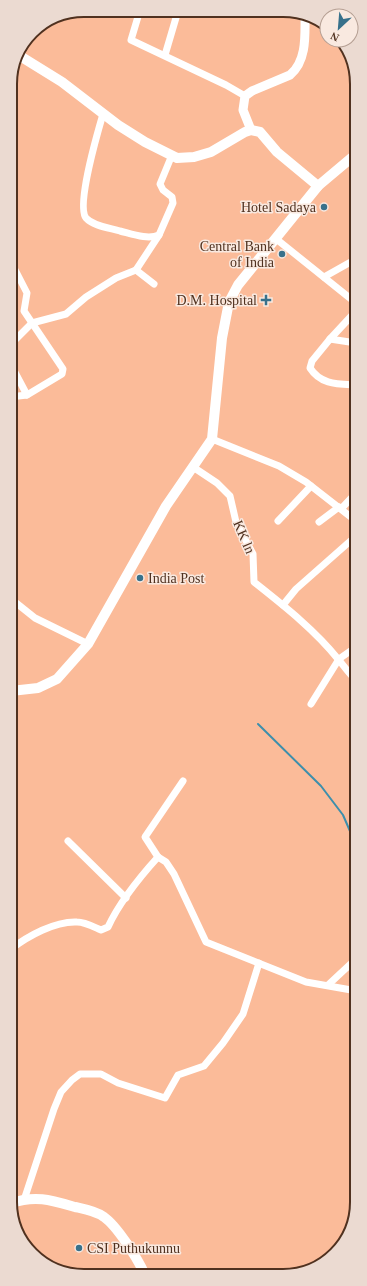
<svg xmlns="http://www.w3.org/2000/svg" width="367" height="1286" font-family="'Times New Roman',serif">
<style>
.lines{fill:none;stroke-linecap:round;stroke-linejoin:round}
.stream{stroke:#3d8fac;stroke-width:2}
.minor{stroke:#fff;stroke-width:7}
.tertiary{stroke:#fff;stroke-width:9}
.secondary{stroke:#fff;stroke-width:10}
.poi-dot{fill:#38718b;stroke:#f9e9e0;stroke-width:1.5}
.labels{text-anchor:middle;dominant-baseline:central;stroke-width:3;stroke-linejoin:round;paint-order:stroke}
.poi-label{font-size:14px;fill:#50311f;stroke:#f9e9e0;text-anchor:end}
.street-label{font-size:14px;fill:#50311f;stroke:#f9e9e0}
.rim{fill:none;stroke:#50311f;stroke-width:2}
</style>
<rect width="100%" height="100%" fill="#fbbb99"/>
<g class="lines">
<polyline class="stream" points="258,724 321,786 343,815 356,845"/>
<g class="minor">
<polyline points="140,10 131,40 226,85 245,96"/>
<polyline points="165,55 178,11"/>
<path d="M 103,114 C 98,131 76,206 86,218 C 93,226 110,228 120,231 C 132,234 148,240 159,235 L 173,203 L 172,197 L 163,190 L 160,184 L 172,155"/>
<polyline points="275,238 356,303"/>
<polyline points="10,260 27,293 24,311 63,369 62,374 27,395 10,397"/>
<polyline points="136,270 154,284"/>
<polyline points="324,277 356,259"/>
<polyline points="356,311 330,339 356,343"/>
<path d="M 330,339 L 312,361 L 310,368 C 321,385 338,384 356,385"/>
<polyline points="10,345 32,323 66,314 86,297 116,278 136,270 159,235"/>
<polyline points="10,363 27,395"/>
<polyline points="212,439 279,466 306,482 356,521"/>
<path d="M 193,467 L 217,483 L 230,496 L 236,522 L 253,554 L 254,582 C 283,605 315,630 338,659 C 344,666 349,674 356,680"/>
<polyline points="342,508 356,493"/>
<polyline points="278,521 311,486"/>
<polyline points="319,522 339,507"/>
<polyline points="11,601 15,602 35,618 88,644"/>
<polyline points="283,605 296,589 356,536"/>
<polyline points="311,704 339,659 356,647"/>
<polyline points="68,841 126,898"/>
<polyline points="158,857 145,837 183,781"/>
<path d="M 11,949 C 28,936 55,921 77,922 C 85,922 94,927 101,930 L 108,927 C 120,901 139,878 158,857 L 166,862 L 174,874 L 206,942 L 306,982 L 357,991"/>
<polyline points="328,985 357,958"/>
<polyline points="24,1200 54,1109 61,1092 72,1080 80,1074 101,1074 118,1083 165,1098 178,1075 204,1066 223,1043 243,1014 259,963"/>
<polyline points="230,1275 230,1272"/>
</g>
<path class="tertiary" d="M 251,130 L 243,110 L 245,96 L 252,91 L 290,75 C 307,61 305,35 305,15"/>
<g class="secondary">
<polyline points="20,56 62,82 118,125 145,142 177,158 194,157 211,152 245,132 251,130 260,132 277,152 318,186"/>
<polyline points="11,691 38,688 57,679 88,644 166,506 212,439 222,338 229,302 238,285 318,186 356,154"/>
<path d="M 11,1203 C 36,1195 51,1200 75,1207 C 84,1209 96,1211 104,1217 C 117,1226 138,1259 145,1275"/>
</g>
</g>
<g class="poi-dot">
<circle cx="324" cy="207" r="4"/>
<circle cx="282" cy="254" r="4"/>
<path d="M264 294h4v4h4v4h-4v4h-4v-4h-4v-4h4z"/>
<circle cx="140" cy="578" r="4"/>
<circle cx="79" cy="1248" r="4"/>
</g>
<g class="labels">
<g class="poi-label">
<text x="316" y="207">Hotel Sadaya</text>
<text x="274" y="246">Central Bank<tspan x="274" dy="16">of India</tspan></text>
<text x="257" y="300">D.M. Hospital</text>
<text x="148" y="578" text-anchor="start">India Post</text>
<text x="87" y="1248" text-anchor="start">CSI Puthukunnu</text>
</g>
<g class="street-label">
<text transform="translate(244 537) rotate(67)">KK ln</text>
</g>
</g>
<path d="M0 0H367V1286H0ZM84 17H283A67 67 0 0 1 350 84V1202A67 67 0 0 1 283 1269H84A67 67 0 0 1 17 1202V84A67 67 0 0 1 84 17Z" fill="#ebdad1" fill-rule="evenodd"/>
<path class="rim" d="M84 17H283A67 67 0 0 1 350 84V1202A67 67 0 0 1 283 1269H84A67 67 0 0 1 17 1202V84A67 67 0 0 1 84 17Z"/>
<g transform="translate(339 28) rotate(206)"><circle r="19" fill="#f9e9e0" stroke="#b59f93"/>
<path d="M0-3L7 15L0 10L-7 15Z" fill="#38718b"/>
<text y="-6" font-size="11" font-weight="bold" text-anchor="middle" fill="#50311f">N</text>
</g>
</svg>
